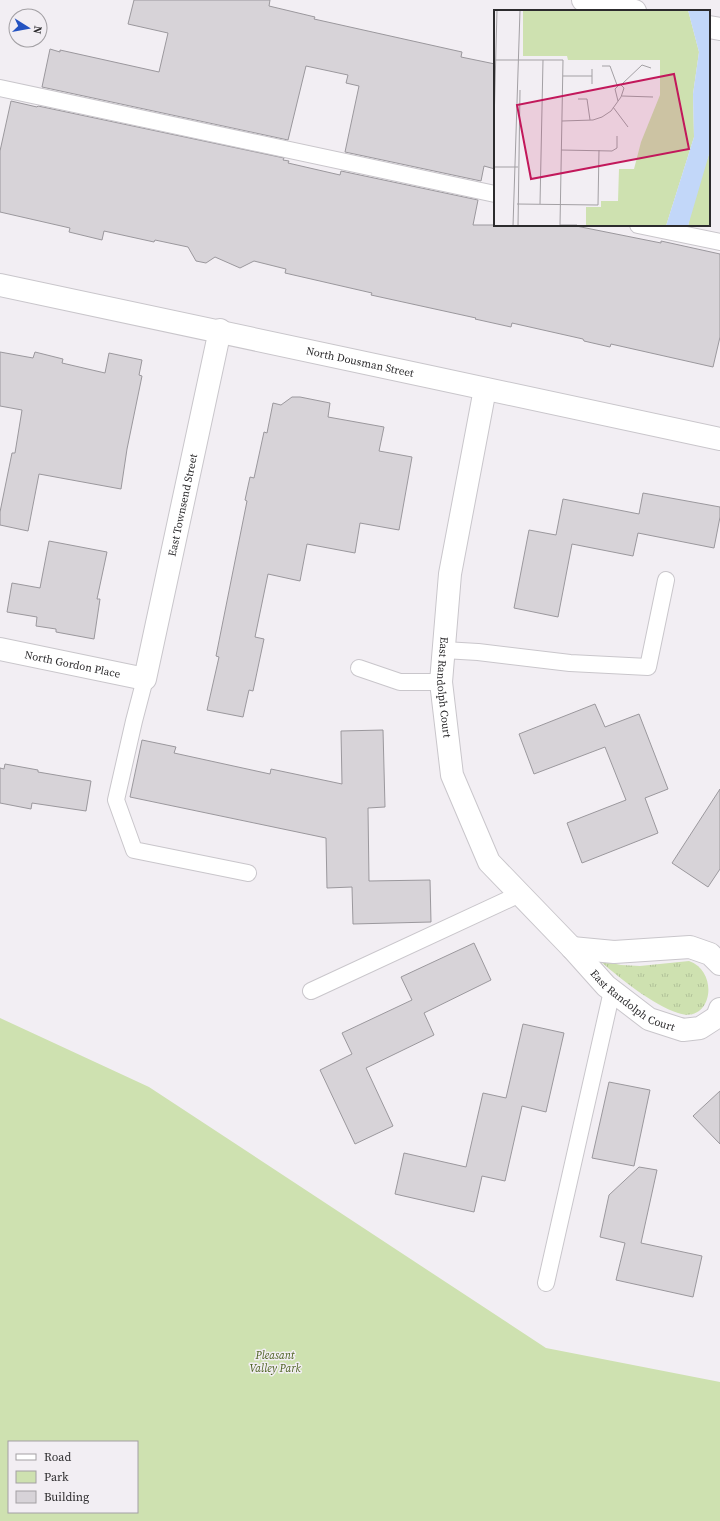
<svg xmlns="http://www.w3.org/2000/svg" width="720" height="1521" font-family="'Source Serif 4',serif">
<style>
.grass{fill:url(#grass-tufts)}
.green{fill:#cee1b0;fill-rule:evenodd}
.building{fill:#d7d3d8;stroke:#9b989d}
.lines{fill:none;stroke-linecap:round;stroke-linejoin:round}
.service-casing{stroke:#c9c6cb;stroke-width:18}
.minor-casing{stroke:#c9c6cb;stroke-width:24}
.secondary-casing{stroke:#c9c6cb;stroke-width:24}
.service{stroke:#fff;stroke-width:16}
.minor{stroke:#fff;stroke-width:22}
.secondary{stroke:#fff;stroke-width:22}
.labels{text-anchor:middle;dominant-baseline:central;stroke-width:3;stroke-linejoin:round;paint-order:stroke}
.street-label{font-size:11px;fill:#2c2b2d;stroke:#f2eef3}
.park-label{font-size:11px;font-style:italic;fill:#4b601e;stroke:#f2eef3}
.inset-road{fill:none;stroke:#a3a0a4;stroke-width:1}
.view{fill:#c2185b;fill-opacity:0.15;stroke:#c2185b;stroke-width:2}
.inset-edge{fill:none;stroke:#2c2b2d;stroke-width:2}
</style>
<defs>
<pattern id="grass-tufts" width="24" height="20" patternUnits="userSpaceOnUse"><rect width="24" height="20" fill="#cee1b0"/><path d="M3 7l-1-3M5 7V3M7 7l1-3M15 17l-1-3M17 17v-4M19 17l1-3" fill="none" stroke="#b1c198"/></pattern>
</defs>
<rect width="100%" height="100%" fill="#f2eef3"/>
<path class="grass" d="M 602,961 L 621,965 L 640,966 L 689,961 C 720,972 712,1025 678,1013 C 653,1005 621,979 601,962 Z"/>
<path class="green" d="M 0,1018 L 149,1087 L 546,1348 L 720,1382 L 720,1521 L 0,1521 ZM 9,1442 L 137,1442 L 137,1512 L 9,1512 Z"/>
<g class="building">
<polygon points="134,0 270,0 269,6 315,17 314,19 462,52 461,57 495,64 495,169 484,166 481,181 345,152 359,86 346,83 348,75 306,66 288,140 42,87 50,49 60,52 60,50 159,72 168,33 128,24"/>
<polygon points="11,101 37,107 38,106 284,158 283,160 289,161 288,163 340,175 341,171 478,200 473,225 571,225 661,243 661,241 720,254 720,337 713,367 611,344 610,347 584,341 583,339 512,323 511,327 475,319 476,318 371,295 372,293 285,273 286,269 254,261 240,268 215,257 206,263 196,261 188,247 155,240 154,242 104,231 102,240 69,232 70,228 0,212 0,151"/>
<polygon points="0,352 33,358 35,352 63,359 62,363 105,373 109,353 142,360 139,375 142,376 127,449 121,489 39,474 28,531 0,525 0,512 12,453 15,453 22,410 0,406"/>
<polygon points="292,397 300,397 330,403 328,417 384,427 379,451 412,457 399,530 360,523 355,553 307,544 300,581 268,574 255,637 264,639 253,691 249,690 243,717 207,710 219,657 216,656 247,501 245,500 250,477 254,478 264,432 267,433 273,403 281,405"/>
<polygon points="643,493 720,507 720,517 714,548 638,533 633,556 572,544 558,617 514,608 529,530 556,535 563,499 639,514"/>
<polygon points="49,541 107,552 97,599 100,599 94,639 56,632 56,629 36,626 37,617 7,612 12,583 40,588"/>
<polygon points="595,704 605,727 639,714 668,789 645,798 658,833 582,863 567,823 626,800 605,747 534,774 519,734"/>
<polygon points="383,730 385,807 368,808 369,881 430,880 431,922 353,924 352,887 327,888 326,838 130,797 142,740 176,747 174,753 270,774 271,769 342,784 341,731"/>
<polygon points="5,764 38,770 38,772 91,781 86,811 32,803 31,809 0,803 0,768 4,769"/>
<polygon points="720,789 720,869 708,887 672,863"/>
<polygon points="474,943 491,980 424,1013 434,1035 366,1068 393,1126 355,1144 320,1070 352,1054 342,1033 412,1000 401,977"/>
<polygon points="523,1024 564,1033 546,1112 522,1106 505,1181 482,1176 474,1212 395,1194 404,1153 466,1167 483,1093 506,1098"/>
<polygon points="609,1082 650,1090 634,1166 592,1158"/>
<polygon points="720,1091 720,1144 693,1116"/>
<polygon points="639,1167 657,1170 641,1243 702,1256 693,1297 616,1280 625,1243 600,1237 609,1195"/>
</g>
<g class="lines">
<defs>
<g id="service">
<polyline points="0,88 495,194"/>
<polyline points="638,225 720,242"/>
<polyline points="444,650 478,652 570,663 648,667 666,580"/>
<polyline points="359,668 400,682 441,682"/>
<polyline points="145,679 134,721 116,800 134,850 248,873"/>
<polyline points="311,991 520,894"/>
<polyline points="546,1283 612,991"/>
</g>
<g id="minor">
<path id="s1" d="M 0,285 C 240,335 480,388 720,439"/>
<path id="s2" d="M 485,389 L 450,574 L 441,682 L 452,775 L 489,862 L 572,948 L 606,986 L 649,1019 L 683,1030 L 700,1028 L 717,1017 L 720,1009"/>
<path id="s3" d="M 0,649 L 145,679 L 220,330"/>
<polyline points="572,948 614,952 690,947 710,954 720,964"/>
</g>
<g id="secondary">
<polyline points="583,0 635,11"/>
<polyline points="709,27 720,29"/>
</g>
</defs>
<use href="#service" class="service-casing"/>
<use href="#minor" class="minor-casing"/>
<use href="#secondary" class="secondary-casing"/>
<use href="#service" class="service"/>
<use href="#minor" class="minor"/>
<use href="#secondary" class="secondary"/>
</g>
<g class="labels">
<g class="street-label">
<text stroke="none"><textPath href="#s1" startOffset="368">North Dousman Street</textPath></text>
<text stroke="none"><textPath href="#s3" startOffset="326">East Townsend Street</textPath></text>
<text stroke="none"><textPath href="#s3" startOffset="74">North Gordon Place</textPath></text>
<text stroke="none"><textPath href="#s2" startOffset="302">East Randolph Court</textPath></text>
<text stroke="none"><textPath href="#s2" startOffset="686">East Randolph Court</textPath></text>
</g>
<g class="park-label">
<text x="275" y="1355">Pleasant<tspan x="275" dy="13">Valley Park</tspan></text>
</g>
</g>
<g transform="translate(494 10)">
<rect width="216" height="216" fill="#f2eef3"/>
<path d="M 29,0 L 194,0 L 205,42 L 199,84 L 200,127 L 172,216 L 92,216 L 92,197 L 107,197 L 107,191 L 124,191 L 125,159 L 140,159 L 147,132 L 166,85 L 166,50 L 74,50 L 73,46 L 29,46 ZM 216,141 L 216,216 L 194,216 L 201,183 Z" fill="#cee1b0"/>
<path d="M 194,0 L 216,0 L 216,141 L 194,216 L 172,216 L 200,127 L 199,84 L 205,42 Z" fill="#c2d7f9"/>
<path class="inset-road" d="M 0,50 L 69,50 L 66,215 L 83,215M 108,56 L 116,56 L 123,75M 69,66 L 98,66M 98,74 L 98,59M 128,74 L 148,55 L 157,58M 128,86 L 159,87M 84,89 L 93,89 L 96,110M 119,97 L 134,117M 68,111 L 99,110 L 108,107 L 117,101 L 127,87 L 130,78 L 126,74 L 121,79 L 124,91M 0,114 L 3,0M 67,140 L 118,141 L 123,138 L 123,126M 0,157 L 24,157M 23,194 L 104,195 L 105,140M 46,194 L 49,50M 19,216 L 26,0M 24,216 L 26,80"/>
<path class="view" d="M 180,64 L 195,139 L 37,169 L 23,95 Z"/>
<rect width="216" height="216" class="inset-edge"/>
</g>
<rect x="8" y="1441" width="130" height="72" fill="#f2eef3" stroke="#a3a0a4"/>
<rect x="16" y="1454" width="20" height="6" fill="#ffffff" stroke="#a3a0a4"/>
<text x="44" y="1461" font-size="12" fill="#2c2b2d">Road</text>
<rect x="16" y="1471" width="20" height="12" fill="#cee1b0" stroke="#a3a0a4"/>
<text x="44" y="1481" font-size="12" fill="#2c2b2d">Park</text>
<rect x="16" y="1491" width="20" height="12" fill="#d7d3d8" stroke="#a3a0a4"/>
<text x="44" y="1501" font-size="12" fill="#2c2b2d">Building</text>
<g transform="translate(28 28) rotate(101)"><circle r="19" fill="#f2eef3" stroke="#a3a0a4"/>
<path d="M0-3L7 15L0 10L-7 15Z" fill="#2453c1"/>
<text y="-6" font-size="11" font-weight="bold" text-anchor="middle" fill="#2c2b2d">N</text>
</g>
</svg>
